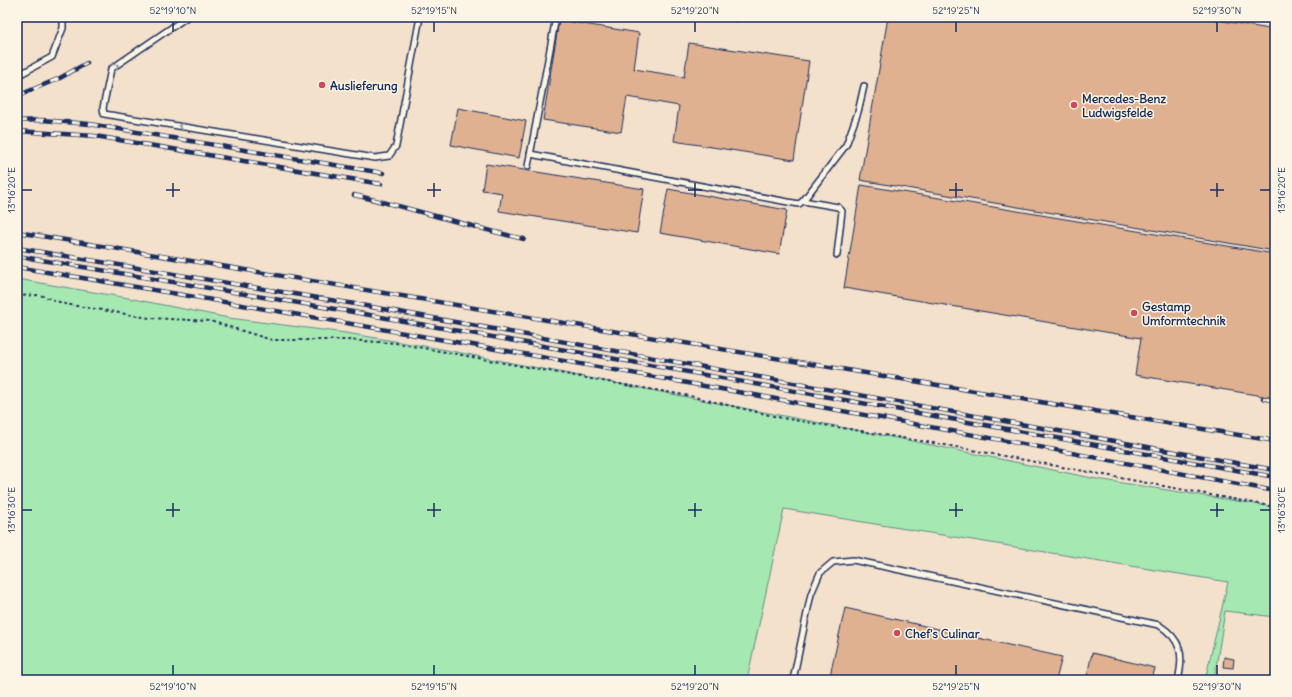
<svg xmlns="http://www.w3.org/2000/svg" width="1292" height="697" font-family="Delius,sans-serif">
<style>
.built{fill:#f4e1cc}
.green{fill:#a6e8b1;stroke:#608c88}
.building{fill:#e0b191;stroke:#1b2f5e}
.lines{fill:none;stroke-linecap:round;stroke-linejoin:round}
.lane-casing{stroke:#1b2f5e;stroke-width:8}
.path{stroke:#1b2f5e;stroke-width:2;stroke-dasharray:3 3;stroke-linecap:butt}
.lane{stroke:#fcf5e5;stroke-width:5}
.rail-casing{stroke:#1b2f5e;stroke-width:4.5}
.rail{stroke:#fcf5e5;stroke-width:3;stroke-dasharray:9;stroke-linecap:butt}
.oneway{stroke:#8c92a2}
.ticks{fill:none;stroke:#1b2f5e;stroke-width:1.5}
.poi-dot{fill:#d1495b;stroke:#fcf5e5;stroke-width:1.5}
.labels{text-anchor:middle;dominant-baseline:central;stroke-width:3;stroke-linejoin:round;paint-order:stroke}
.poi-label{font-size:12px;font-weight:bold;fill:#1b2f5e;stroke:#fcf5e5;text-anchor:start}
.neatline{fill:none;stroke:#1b2f5e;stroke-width:1.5}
.ticks-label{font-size:10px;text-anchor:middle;fill:#1b2f5e}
</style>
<rect width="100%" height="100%" fill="#fcf5e5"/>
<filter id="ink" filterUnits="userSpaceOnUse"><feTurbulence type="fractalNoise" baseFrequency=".025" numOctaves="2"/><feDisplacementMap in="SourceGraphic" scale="8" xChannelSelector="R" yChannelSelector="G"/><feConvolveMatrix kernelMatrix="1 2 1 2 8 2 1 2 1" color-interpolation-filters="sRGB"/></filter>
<g filter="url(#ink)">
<g class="built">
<polygon points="17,17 1275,17 1275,507 1097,479 907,440 436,348 346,333 229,318 128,298 17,279"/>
<polygon points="784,509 1275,589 1275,680 17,680"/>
</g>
<polygon class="green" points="17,279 128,298 229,318 346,333 436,348 907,440 1097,479 1275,507 1275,617 1225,611 1214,680 1205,680 1228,582 784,509 747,680 17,680"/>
<g class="building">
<polygon points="888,17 1200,17 1275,30 1275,251 860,180"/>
<polygon points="559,20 639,33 634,69 684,77 689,43 809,61 794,160 674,141 679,106 627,97 621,132 543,120"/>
<polygon points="458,108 526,121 519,158 451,145"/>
<polygon points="486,164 644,189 637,233 499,211 502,193 482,190"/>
<polygon points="861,185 1275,254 1275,398 1135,375 1141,338 844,288"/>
<polygon points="668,189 787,210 779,254 660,233"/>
<polygon points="845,608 1062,657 1056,680 829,680"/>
<polygon points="1092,653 1155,668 1152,680 1086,680"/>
<polygon points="1224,657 1234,659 1233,668 1223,667"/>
</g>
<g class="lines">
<defs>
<g id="lane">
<polyline points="187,17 111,69 103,108 104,114 375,158 389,156 396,146 420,17"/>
<polyline points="730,17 737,18"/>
<polyline points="17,76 52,57 63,28 63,17"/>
<polyline points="530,154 799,204 803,201 846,145 858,112 864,86"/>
<polyline points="528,166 556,17"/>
<polyline points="803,201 838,207 842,211 837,255"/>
<path d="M 793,680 L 811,594 L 820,573 L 833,562 L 853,560 L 1159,625 C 1182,640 1184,655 1178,680"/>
</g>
</defs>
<use href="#lane" class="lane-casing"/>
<polyline class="path" points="17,296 40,295 65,304 150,318 210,321 272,340 346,340 396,343 608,382 690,396 782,418 945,445 1275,507"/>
<use href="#lane" class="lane"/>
<defs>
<g id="rail">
<polyline points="17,96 60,78 87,63"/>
<polyline points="17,121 42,120 89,124 383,173"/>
<polyline points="17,131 95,136 381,184"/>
<path d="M 354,195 C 411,208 467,226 524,239"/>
<polyline points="17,232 1275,441"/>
<polyline points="17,248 355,304 1275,470"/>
<polyline points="17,256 353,312 1275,477"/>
<path d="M 17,267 C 437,337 856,412 1275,491"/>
<polyline points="1263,398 1275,401"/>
</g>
</defs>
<use href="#rail" class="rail-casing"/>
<use href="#rail" class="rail"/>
</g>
<defs><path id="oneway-chevron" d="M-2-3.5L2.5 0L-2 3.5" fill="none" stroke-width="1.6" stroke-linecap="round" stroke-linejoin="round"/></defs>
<g class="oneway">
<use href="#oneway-chevron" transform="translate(116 66) rotate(-39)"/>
<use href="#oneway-chevron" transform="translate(181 126) rotate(-171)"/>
</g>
</g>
<path class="ticks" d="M 173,22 L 173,32M 434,22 L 434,32M 695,22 L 695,32M 956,22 L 956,32M 1217,22 L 1217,32M 173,183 L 173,197M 434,183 L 434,197M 695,183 L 695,197M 956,183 L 956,197M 1217,183 L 1217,197M 22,190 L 32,190M 166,190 L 180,190M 427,190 L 441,190M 688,190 L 702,190M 949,190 L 963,190M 1210,190 L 1224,190M 1260,190 L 1270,190M 173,503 L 173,517M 434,503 L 434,517M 695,503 L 695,517M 956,503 L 956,517M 1217,503 L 1217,517M 22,510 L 32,510M 166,510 L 180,510M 427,510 L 441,510M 688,510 L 702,510M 949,510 L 963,510M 1210,510 L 1224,510M 1260,510 L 1270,510M 173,665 L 173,675M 434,665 L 434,675M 695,665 L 695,675M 956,665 L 956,675M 1217,665 L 1217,675"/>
<g class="poi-dot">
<circle cx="322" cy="85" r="4"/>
<circle cx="1074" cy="105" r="4"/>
<circle cx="1134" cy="313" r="4"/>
<circle cx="897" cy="633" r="4"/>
</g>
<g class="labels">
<g class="poi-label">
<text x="330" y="85">Auslieferung</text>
<text x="1082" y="98">Mercedes-Benz<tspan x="1082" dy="14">Ludwigsfelde</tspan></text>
<text x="1142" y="306">Gestamp<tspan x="1142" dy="14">Umformtechnik</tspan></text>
<text x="905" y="633">Chef's Culinar</text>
</g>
</g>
<rect width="1292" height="697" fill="none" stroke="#fcf5e5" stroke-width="44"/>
<rect x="22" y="22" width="1248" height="653" class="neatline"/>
<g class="ticks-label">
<text x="173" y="14">52°19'10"N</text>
<text x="434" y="14">52°19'15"N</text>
<text x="695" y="14">52°19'20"N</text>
<text x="956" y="14">52°19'25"N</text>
<text x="1217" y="14">52°19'30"N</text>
<text transform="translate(1281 190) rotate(-90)" y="4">13°16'20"E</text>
<text transform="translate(11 190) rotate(-90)" y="4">13°16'20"E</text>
<text transform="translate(1281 510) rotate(-90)" y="4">13°16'30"E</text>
<text transform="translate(11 510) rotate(-90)" y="4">13°16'30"E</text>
<text x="173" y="690">52°19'10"N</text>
<text x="434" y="690">52°19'15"N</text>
<text x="695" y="690">52°19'20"N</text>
<text x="956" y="690">52°19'25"N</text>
<text x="1217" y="690">52°19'30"N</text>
</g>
</svg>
